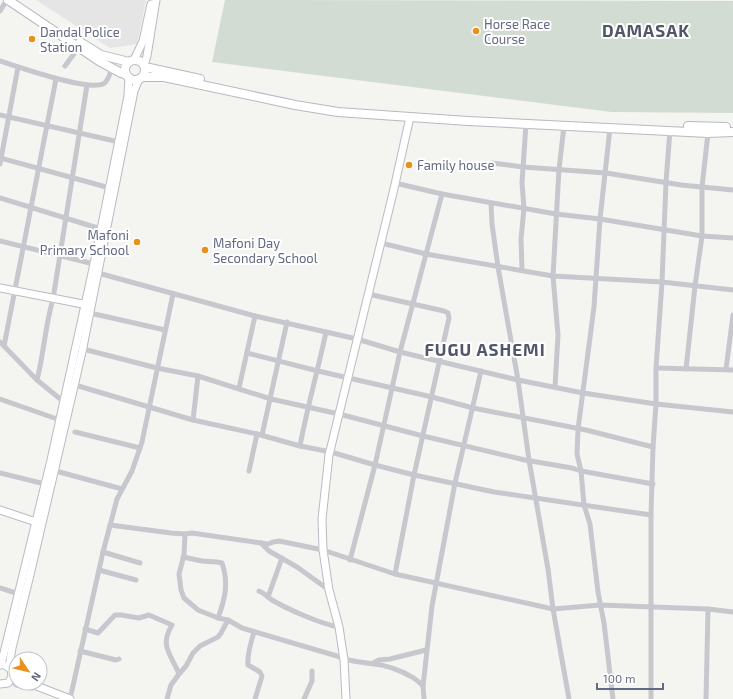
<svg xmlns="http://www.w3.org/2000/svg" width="733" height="699" font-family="'Exo 2',sans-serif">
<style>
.built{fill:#e4e5e4}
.green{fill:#d2dcd2}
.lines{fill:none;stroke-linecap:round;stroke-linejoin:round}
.secondary-casing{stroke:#b9bbc1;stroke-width:9}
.primary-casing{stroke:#b7b9be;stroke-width:10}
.street{stroke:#c7c8cd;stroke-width:5}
.secondary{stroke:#fff;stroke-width:7}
.primary{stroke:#fff;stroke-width:8}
.poi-dot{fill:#e9901d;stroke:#fff;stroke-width:1.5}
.labels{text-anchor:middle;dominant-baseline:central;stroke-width:4;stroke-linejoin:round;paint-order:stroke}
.poi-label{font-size:13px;fill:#636a83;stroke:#fff;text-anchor:start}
.district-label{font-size:17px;font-weight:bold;letter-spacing:1px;fill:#515668;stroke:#fff}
</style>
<rect width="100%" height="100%" fill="#f4f5f1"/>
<polygon class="built" points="36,0 146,0 137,44 110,48"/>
<polygon class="green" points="225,0 733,1 733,113 611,112 212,62"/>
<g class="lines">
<defs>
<g id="secondary">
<polyline points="134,60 143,41 151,4"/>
<polyline points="144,65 147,56 156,0"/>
<polyline points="0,288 88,305"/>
<polyline points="0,510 36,522"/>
<polyline points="1,665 51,460 94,264 128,96 129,77"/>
<polyline points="9,667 12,648 30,575 82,352 134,91 139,79"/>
<polyline points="17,683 33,686"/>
<polyline points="29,683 70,699"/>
<polyline points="0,684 8,683 12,677 11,669 6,666"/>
<polyline points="346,699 344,660 339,627 329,590 323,550 322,519 329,455 393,193 410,117"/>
</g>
<g id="primary">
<polyline points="8,0 99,61 121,73 126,74"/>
<polyline points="80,42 101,55 129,62"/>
<circle cx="135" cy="70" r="10"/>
<polyline points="145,67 200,79"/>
<polyline points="143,77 164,77 295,105 338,112 468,121 708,133 733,132"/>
<polyline points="688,126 726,127"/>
</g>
</defs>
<use href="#secondary" class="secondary-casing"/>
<use href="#primary" class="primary-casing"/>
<g class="street">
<polyline points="0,11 7,0"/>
<path d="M 0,61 C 19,67 86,91 103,84 C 108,82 110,73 112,68"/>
<polyline points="65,66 79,47"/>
<polyline points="0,115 119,142"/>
<polyline points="610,128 600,219 594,307 578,429 577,454 581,471 584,505 590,524 598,592 604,623 613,699"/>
<polyline points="0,158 110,188"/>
<polyline points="492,163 523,167 606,173 681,185 733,190"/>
<polyline points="0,164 18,67"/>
<polyline points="395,183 442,194 556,214 600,219 702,236 733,238"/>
<polyline points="0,198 101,229"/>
<polyline points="491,203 492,224 498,267 518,380 529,460 548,569 553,609 569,699"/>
<polyline points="0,241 94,264"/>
<polyline points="381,243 426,254 553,276 662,282 733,290"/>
<polyline points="522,270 521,239 524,208 522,183 526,124"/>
<polyline points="98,273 255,316 357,339 400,352 518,380 583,393 656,404 733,412"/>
<polyline points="368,294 444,311 448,313 449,318 414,475 395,574"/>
<polyline points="90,313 165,330"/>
<polyline points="0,342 37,380 64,402"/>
<polyline points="4,346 56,79"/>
<polyline points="83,349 157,368 198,376 271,399 339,414 423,436 525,460 572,468 581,471 653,484"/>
<polyline points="247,353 318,371 432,397 473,408 586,430 653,447"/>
<polyline points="656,368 733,370"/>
<polyline points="686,369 695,286 702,236 702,187 708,133"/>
<polyline points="726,369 733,315"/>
<path d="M 37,380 C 44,353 45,326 53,299 L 87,85"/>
<polyline points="75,385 193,420 257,434 300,446 331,452 375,465 414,475 494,492 651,515"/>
<polyline points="555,387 558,335 553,276 559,169 564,126"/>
<polyline points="239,388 255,316"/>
<polyline points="0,399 60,420"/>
<polyline points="193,420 198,376"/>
<polyline points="75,432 140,448"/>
<polyline points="262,435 287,322"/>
<path d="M 300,446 C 307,408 318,370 326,332"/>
<polyline points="52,470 122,489"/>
<polyline points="249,471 257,434"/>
<polyline points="0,473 45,484"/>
<polyline points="110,525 171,533 185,534 192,533 268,544 273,542 279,541 323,550 395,574 553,609 600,605 708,609 733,612"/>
<path d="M 185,534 L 184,555 L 179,574 L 181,590 L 184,598 L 198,610 L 218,618 L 228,620 L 242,628 L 337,656 C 349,662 361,662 374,664 C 385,665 400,670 410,676 C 415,678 419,682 423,686"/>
<polyline points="261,543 269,551 297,567 329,590"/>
<polyline points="103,552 140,563"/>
<path d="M 183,557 L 202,561 L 217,562 L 222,563 C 229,583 225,599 218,618"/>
<polyline points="350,560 375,465 400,352 442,194"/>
<polyline points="99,570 136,580"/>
<polyline points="0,588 19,594"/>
<path d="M 259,591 C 265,593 267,597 272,600 C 287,609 321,624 339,627"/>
<polyline points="268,597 282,558"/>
<path d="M 85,629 L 98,633 L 115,615 L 121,615 L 139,618 L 149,615 L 172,625 C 159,646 171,654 179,674"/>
<path d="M 254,632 C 251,643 247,653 248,665 L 260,672 L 262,676 L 255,699"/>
<polyline points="80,651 116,660 119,659"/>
<polyline points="373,663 379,660 390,659 426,650"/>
<polyline points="70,699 103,552 117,499 132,471 142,442 173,294"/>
<polyline points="167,699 171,685 179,674 186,666 193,653 200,646 218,637 221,633 228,620"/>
<polyline points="304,699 312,681 312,671"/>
<polyline points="424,699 423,686 432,606 455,483 481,371"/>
<polyline points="651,699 651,515 653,447 656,404 656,368 662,282 666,182 670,130"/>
<polyline points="706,699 708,609"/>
</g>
<use href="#secondary" class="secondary"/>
<use href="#primary" class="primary"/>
</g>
<g class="poi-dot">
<circle cx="476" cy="31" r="4"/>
<circle cx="32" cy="39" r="4"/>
<circle cx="409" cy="165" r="4"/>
<circle cx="137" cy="242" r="4"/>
<circle cx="205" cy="250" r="4"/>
</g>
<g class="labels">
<g class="poi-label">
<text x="484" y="24">Horse Race<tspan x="484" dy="15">Course</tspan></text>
<text x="40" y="32">Dandal Police<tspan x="40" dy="15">Station</tspan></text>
<text x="417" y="165">Family house</text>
<text x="129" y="235" text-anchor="end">Mafoni<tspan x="129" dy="15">Primary School</tspan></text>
<text x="213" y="243">Mafoni Day<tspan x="213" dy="15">Secondary School</tspan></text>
</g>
<g class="district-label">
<text x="646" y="30">DAMASAK</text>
<text x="485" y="349">FUGU ASHEMI</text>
</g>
</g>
<g transform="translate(28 671) rotate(125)"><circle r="19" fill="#ffffff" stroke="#c1c3cd"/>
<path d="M0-3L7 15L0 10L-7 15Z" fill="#e9901d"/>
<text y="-6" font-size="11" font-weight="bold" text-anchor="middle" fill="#636a83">N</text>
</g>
<path d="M597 683v6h66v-6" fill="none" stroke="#636a83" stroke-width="2"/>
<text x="603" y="683" font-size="12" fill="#636a83" stroke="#ffffff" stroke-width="3" paint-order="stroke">100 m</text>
</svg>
